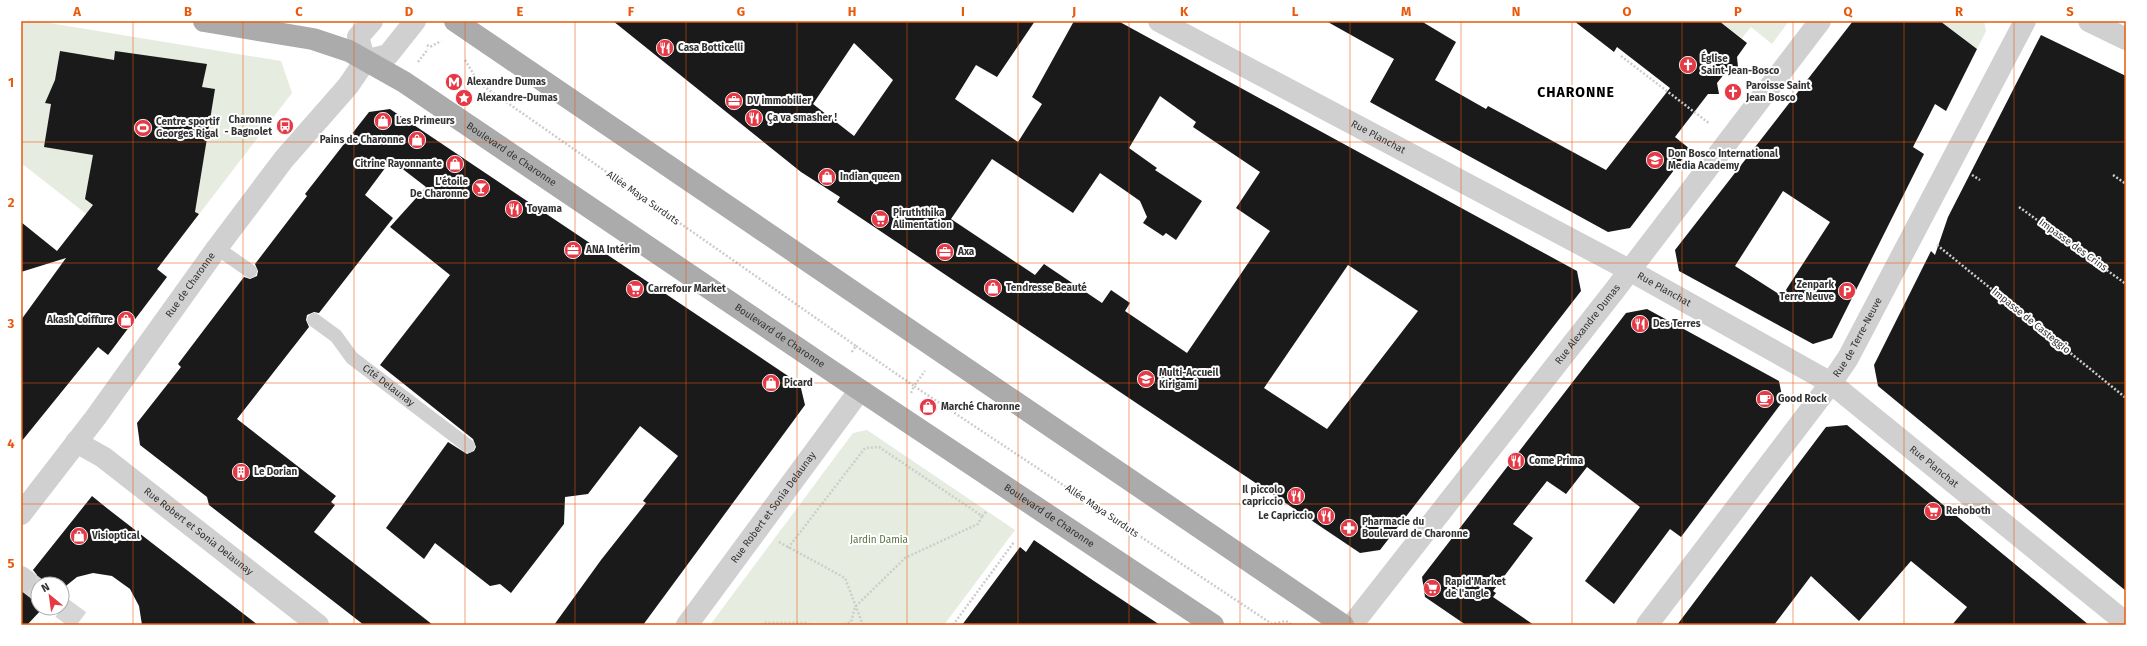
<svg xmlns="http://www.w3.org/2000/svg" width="2147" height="646" font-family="'Fira Sans',sans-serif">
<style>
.green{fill:#e6ecdf}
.building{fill:#1a1a1a;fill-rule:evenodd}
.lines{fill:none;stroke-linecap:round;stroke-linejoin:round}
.minor-tunnel{stroke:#d6d6d6;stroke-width:22;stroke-dasharray:22 11;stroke-linecap:butt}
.path{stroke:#cdcdcd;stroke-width:2.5;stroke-dasharray:2 2;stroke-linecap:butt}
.service{stroke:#d0d0d0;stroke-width:14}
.minor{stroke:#d0d0d0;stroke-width:22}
.tertiary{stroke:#d0d0d0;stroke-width:22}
.primary{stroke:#ababab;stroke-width:22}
.grid{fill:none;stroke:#e8590c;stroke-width:1;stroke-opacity:0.55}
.labels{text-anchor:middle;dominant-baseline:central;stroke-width:4;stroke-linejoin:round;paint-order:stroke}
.poi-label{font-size:10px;font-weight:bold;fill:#333;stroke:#fff;text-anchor:start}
.street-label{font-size:10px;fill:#333;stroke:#fff}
.park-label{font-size:10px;fill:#56703f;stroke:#fff}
.district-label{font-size:14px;font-weight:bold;letter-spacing:1px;fill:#000;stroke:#fff}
.neatline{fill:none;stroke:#e8590c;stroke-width:1.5}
.grid-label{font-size:13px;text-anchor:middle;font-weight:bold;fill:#e8590c}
</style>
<rect width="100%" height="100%" fill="#fff"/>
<g class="green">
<polygon points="21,21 37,21 281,61 292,93 157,269 21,163"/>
<polygon points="1719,21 1789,21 1772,44 1751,27 1742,38"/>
<polygon points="1941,21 1984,21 1986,31 1977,49"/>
<polygon points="867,430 1015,530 944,625 710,625 853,433"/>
</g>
<g class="building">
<path d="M 613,21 L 1035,21 L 997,77 L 976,65 L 955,99 L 1018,142 L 1042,104 L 1032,97 L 1074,21 L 1118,21 L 1577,271 L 1581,291 L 1380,550 L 1360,553 L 837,202 L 840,197 L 801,172 ZM 854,43 L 893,80 L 854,136 L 813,104 ZM 1160,96 L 1196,122 L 1193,127 L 1260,172 L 1236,208 L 1270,231 L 1187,353 L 1125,311 L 1130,303 L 1111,290 L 1102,303 L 1044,264 L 1035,275 L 951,219 L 992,159 L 1073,213 L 1100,173 L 1140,201 L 1147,217 L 1143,223 L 1163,236 L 1166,233 L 1176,240 L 1202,201 L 1155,170 L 1157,168 L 1129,148 ZM 1348,265 L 1418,311 L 1327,429 L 1264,388 Z"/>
<polygon points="1326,21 1421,21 1456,42 1435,80 1486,109 1488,106 1606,170 1670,88 1617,47 1614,52 1574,21 1719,21 1747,43 1737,57 1738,67 1729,68 1717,83 1719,94 1708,94 1675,137 1690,149 1630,228 1608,232 1370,102 1394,59"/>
<path d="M 1853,21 L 1940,21 L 1977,49 L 1946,111 L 1935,104 L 1913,147 L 1924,154 L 1832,338 L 1813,344 L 1679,271 L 1675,250 ZM 1783,191 L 1830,222 L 1782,296 L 1735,266 Z"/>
<polygon points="2041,35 2126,76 2126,591 1878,386 1874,365 1931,251 1935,255 1948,217"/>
<polygon points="60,51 114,60 115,51 207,64 202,87 215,89 195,212 199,214 157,269 167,277 108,355 98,347 21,442 21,320 66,258 21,272 21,222 57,251 93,205 85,199 93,155 44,147 51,104 45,103 55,80"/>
<polygon points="390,109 800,384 805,405 643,625 554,625 601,560 646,503 643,501 678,456 640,426 588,494 565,497 564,524 511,593 500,584 490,586 435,543 424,559 386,528 448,442 467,454 474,451 476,447 473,439 380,365 450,275 390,227 426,187 391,160 365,195 393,218 319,313 314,312 307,315 306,320 309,327 237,419 336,496 331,502 335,505 314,532 433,625 364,625 209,505 207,497 140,445 137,423 181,367 178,364 244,277 250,279 257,276 258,271 255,264 307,196 305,194 369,112"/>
<polygon points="1647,309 1779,381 1783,401 1681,537 1670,529 1614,604 1585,581 1640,507 1587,467 1566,494 1547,481 1513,524 1533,538 1493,591 1496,593 1493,597 1534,625 1466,625 1425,597 1422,577 1626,313"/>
<polygon points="1847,425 1936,499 2089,625 1952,625 1967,607 1911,561 1859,621 1811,576 1774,625 1677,625 1826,427"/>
<polygon points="92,496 108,509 258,625 142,625 139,606 130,589 112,576 93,573 77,577 62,589 62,584 38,584 38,608 43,608 27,625 21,625 21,591 30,592 35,587 37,575 33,570"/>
<polygon points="1034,540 1094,581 1160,625 962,625 1020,547 1026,552"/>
</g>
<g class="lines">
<g class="minor-tunnel">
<polyline points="25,580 38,590"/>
<polyline points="62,608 85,625"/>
</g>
<g class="path">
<polyline points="427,45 430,47 441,41"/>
<polyline points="1621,56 1710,124"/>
<polyline points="465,60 479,83 856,346 851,353"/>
<polyline points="418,62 428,49"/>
<polyline points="1972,175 1980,180"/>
<polyline points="2113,175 2126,184"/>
<polyline points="2019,207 2126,284"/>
<polyline points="1937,245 2126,398"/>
<polyline points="856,346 914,386 925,371"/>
<polyline points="911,393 914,386 1272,624 1286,621 1292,625"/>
<polyline points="779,542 845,578 863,625"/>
<polyline points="788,548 865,448 879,447 982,516 987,511"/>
<polyline points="761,625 764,623 807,623 810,625"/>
<polyline points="840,625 851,622 855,607 905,558 978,524 982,516"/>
<polyline points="953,625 1014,542"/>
</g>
<g class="service">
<polyline points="217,248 250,271"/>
<path id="s1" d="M 314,320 L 336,336 L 352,358 L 468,446"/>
</g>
<g class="minor">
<polyline points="372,21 358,37 365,61 388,55 415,21"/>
<path id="s2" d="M 1159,21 L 1629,270 L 1831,383 L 2126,623"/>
<polyline points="2089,21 2126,39"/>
<path id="s3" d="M 76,442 L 103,457 L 318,625"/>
<polyline points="21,577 25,580"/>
<path id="s4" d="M 687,625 L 860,390"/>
<path id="s5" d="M 1352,625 L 1614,291 L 1820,21"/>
<path id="s6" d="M 1647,625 L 1831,383 L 1848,358 L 2025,21"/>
</g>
<path class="tertiary" id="s7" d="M 21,514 L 96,417 L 217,248 L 284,159 L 348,86 L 365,61"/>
<g class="primary">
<path id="s8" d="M 204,21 L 313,39 L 349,51 L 404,82 L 836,374 L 1213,625"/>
<polyline points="455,21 1343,625"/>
</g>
</g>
<path class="grid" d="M 133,21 L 133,625M 243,21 L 243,625M 354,21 L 354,625M 465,21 L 465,625M 575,21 L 575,625M 686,21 L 686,625M 797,21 L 797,625M 907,21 L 907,625M 1018,21 L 1018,625M 1129,21 L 1129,625M 1240,21 L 1240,625M 1350,21 L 1350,625M 1461,21 L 1461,625M 1572,21 L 1572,625M 1682,21 L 1682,625M 1793,21 L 1793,625M 1904,21 L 1904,625M 2014,21 L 2014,625M 21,142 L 2126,142M 21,263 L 2126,263M 21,383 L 2126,383M 21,504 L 2126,504"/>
<defs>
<symbol id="restaurant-disc" viewBox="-11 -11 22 22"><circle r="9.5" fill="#e63946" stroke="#fff"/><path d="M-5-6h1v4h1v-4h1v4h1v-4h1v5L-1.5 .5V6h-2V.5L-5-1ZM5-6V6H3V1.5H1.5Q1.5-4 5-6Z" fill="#fff"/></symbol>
<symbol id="church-disc" viewBox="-11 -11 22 22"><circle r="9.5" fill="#e63946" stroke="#fff"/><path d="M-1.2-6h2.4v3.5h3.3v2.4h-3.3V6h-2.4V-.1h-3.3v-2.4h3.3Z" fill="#fff"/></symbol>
<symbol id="metro-disc" viewBox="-11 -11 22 22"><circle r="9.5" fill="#e63946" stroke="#fff"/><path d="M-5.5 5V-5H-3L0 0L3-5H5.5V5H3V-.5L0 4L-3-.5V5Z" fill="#fff"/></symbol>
<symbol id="sight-disc" viewBox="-11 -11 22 22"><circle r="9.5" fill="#e63946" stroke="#fff"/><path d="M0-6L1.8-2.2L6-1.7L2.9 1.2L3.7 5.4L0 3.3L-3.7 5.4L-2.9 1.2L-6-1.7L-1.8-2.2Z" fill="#fff"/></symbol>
<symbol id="office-disc" viewBox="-11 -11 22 22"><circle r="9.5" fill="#e63946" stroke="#fff"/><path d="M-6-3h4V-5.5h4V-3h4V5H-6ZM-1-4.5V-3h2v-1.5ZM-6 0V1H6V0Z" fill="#fff"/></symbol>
<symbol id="shop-disc" viewBox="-11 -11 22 22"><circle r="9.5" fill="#e63946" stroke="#fff"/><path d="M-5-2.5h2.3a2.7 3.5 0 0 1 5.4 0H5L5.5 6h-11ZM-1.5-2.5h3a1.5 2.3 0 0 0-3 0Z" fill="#fff"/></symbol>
<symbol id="bus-disc" viewBox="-11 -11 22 22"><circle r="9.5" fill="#e63946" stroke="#fff"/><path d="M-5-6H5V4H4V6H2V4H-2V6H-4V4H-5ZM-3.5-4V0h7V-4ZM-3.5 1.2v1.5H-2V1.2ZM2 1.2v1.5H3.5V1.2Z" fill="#fff"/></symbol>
<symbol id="stadium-disc" viewBox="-11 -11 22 22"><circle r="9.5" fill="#e63946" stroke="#fff"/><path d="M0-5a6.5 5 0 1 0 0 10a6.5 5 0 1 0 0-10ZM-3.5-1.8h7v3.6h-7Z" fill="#fff"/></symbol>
<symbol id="university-disc" viewBox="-11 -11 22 22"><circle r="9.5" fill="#e63946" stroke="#fff"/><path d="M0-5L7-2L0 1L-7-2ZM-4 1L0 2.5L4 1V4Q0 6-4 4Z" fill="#fff"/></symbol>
<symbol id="bar-disc" viewBox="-11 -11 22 22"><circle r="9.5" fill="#e63946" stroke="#fff"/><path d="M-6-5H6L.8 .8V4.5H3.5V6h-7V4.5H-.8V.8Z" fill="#fff"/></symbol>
<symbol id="supermarket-disc" viewBox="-11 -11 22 22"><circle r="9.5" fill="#e63946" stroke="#fff"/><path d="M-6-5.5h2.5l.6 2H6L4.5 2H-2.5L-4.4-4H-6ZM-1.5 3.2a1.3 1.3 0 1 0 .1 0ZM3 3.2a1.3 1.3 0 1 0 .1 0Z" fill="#fff"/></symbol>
<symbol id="parking-disc" viewBox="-11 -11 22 22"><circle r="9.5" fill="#e63946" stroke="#fff"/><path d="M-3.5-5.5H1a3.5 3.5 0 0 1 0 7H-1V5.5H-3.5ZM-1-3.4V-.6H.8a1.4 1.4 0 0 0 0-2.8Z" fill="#fff"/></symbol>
<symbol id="school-disc" viewBox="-11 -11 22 22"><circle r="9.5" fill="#e63946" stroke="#fff"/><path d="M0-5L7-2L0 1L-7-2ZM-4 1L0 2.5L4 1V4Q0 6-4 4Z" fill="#fff"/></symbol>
<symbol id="cafe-disc" viewBox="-11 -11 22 22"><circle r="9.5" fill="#e63946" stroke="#fff"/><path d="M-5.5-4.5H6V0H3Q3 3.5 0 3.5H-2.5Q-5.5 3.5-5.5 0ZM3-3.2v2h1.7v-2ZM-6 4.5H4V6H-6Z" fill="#fff"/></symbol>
<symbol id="building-disc" viewBox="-11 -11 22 22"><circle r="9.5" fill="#e63946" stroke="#fff"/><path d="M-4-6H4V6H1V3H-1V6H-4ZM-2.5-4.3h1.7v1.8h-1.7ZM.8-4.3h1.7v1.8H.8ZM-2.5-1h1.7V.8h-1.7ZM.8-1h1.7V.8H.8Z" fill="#fff"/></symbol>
<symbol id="pharmacy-disc" viewBox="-11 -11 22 22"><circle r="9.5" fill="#e63946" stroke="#fff"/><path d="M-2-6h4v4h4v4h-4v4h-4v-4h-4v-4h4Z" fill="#fff"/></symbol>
</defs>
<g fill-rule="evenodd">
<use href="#restaurant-disc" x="655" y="38" width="20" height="20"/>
<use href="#church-disc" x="1678" y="55" width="20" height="20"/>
<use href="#metro-disc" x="444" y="72" width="20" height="20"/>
<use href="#church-disc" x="1723" y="82" width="20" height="20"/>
<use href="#sight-disc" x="454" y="88" width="20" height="20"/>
<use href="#office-disc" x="724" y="91" width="20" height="20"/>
<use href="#restaurant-disc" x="744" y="108" width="20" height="20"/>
<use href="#shop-disc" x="373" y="111" width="20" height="20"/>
<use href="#bus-disc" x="275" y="116" width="20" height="20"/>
<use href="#stadium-disc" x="133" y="118" width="20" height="20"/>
<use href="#shop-disc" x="407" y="130" width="20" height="20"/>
<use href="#university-disc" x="1645" y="150" width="20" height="20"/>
<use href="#shop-disc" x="445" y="154" width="20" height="20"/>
<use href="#shop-disc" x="817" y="167" width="20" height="20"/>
<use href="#bar-disc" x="471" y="178" width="20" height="20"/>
<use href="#restaurant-disc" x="504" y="199" width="20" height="20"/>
<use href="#supermarket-disc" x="870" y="209" width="20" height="20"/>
<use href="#office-disc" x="563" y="240" width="20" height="20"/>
<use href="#office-disc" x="935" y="242" width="20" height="20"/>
<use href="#shop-disc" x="983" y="278" width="20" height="20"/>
<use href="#supermarket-disc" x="625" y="279" width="20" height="20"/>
<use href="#parking-disc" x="1837" y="281" width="20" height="20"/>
<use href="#shop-disc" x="116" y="310" width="20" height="20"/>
<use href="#restaurant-disc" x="1630" y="314" width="20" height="20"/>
<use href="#school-disc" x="1136" y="369" width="20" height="20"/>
<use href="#shop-disc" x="761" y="373" width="20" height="20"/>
<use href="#cafe-disc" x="1755" y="389" width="20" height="20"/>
<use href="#shop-disc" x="918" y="397" width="20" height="20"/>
<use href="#restaurant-disc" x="1506" y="451" width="20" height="20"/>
<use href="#building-disc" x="231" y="462" width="20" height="20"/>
<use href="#restaurant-disc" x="1286" y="486" width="20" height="20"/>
<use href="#supermarket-disc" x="1923" y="501" width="20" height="20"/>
<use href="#restaurant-disc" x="1316" y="506" width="20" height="20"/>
<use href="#pharmacy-disc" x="1339" y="518" width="20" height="20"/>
<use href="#shop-disc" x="69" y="526" width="20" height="20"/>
<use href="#supermarket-disc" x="1422" y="578" width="20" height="20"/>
</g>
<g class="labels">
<g class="poi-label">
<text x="678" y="48">Casa Botticelli</text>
<text x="1701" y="59">Église<tspan x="1701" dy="12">Saint-Jean-Bosco</tspan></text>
<text x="467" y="82">Alexandre Dumas</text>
<text x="1746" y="86">Paroisse Saint<tspan x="1746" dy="12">Jean Bosco</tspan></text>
<text x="477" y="98">Alexandre-Dumas</text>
<text x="747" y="101">DV immobilier</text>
<text x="767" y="118">Ça va smasher !</text>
<text x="272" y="120" text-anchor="end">Charonne<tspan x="272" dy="12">- Bagnolet</tspan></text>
<text x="396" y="121">Les Primeurs</text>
<text x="156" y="122">Centre sportif<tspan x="156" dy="12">Georges Rigal</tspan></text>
<text x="404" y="140" text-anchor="end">Pains de Charonne</text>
<text x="1668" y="154">Don Bosco International<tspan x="1668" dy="12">Media Academy</tspan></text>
<text x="442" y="164" text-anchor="end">Citrine Rayonnante</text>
<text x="840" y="177">Indian queen</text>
<text x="468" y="182" text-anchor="end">L'étoile<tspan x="468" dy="12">De Charonne</tspan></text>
<text x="527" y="209">Toyama</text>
<text x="893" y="213">Piruththika<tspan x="893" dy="12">Alimentation</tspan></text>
<text x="586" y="250">ANA Intérim</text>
<text x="958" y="252">Axa</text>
<text x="1834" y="285" text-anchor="end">Zenpark<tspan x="1834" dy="12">Terre Neuve</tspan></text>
<text x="1006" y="288">Tendresse Beauté</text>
<text x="648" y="289">Carrefour Market</text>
<text x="113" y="320" text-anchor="end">Akash Coiffure</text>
<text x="1653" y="324">Des Terres</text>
<text x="1159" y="373">Multi-Accueil<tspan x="1159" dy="12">Kirigami</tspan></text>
<text x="784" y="383">Picard</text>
<text x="1778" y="399">Good Rock</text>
<text x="941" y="407">Marché Charonne</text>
<text x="1529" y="461">Come Prima</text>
<text x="254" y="472">Le Dorian</text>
<text x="1283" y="490" text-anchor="end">Il piccolo<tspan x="1283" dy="12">capriccio</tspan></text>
<text x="1946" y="511">Rehoboth</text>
<text x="1313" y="516" text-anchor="end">Le Capriccio</text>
<text x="1362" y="522">Pharmacie du<tspan x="1362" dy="12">Boulevard de Charonne</tspan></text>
<text x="92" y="536">Visioptical</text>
<text x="1445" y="582">Rapid'Market<tspan x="1445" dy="12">de l'angle</tspan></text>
</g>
<g class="street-label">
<text stroke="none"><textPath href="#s2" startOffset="248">Rue Planchat</textPath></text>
<text stroke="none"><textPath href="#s8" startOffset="341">Boulevard de Charonne</textPath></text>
<text transform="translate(643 198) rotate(35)">Allée Maya Surduts</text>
<text transform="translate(2073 245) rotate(36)">Impasse des Crins</text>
<text stroke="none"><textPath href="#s7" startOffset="285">Rue de Charonne</textPath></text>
<text stroke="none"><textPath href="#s2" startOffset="572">Rue Planchat</textPath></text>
<text transform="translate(2031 321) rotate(39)">Impasse de Casteggio</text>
<text stroke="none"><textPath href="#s5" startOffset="382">Rue Alexandre Dumas</textPath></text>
<text stroke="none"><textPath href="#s8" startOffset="665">Boulevard de Charonne</textPath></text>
<text stroke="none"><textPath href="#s6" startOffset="357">Rue de Terre-Neuve</textPath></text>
<text stroke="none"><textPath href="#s1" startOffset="100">Cité Delaunay</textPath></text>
<text stroke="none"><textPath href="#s2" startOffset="896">Rue Planchat</textPath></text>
<text stroke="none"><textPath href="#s4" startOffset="146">Rue Robert et Sonia Delaunay</textPath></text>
<text transform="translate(1102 511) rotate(34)">Allée Maya Surduts</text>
<text stroke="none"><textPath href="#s8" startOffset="989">Boulevard de Charonne</textPath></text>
<text stroke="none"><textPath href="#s3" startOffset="152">Rue Robert et Sonia Delaunay</textPath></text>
</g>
<g class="park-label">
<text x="879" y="540">Jardin Damia</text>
</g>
<g class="district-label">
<text x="1576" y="92">CHARONNE</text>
</g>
</g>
<rect width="2147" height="646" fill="none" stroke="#ffffff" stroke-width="44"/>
<g transform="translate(50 596) rotate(331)"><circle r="19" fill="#ffffff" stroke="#adadad"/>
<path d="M0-3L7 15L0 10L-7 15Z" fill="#e63946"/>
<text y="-6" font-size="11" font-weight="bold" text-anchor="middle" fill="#333333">N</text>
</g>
<rect x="22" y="22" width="2103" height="602" class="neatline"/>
<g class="grid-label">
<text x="77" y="16">A</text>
<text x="188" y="16">B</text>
<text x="299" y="16">C</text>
<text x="409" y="16">D</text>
<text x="520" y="16">E</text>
<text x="631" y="16">F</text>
<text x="741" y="16">G</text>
<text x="852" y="16">H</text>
<text x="963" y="16">I</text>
<text x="1074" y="16">J</text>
<text x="1184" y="16">K</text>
<text x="1295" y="16">L</text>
<text x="1406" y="16">M</text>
<text x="1516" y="16">N</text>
<text x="1627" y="16">O</text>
<text x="1738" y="16">P</text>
<text x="1848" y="16">Q</text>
<text x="1959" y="16">R</text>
<text x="2070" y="16">S</text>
<text x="11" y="87">1</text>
<text x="11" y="207">2</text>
<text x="11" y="328">3</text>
<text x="11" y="448">4</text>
<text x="11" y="568">5</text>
</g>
</svg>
